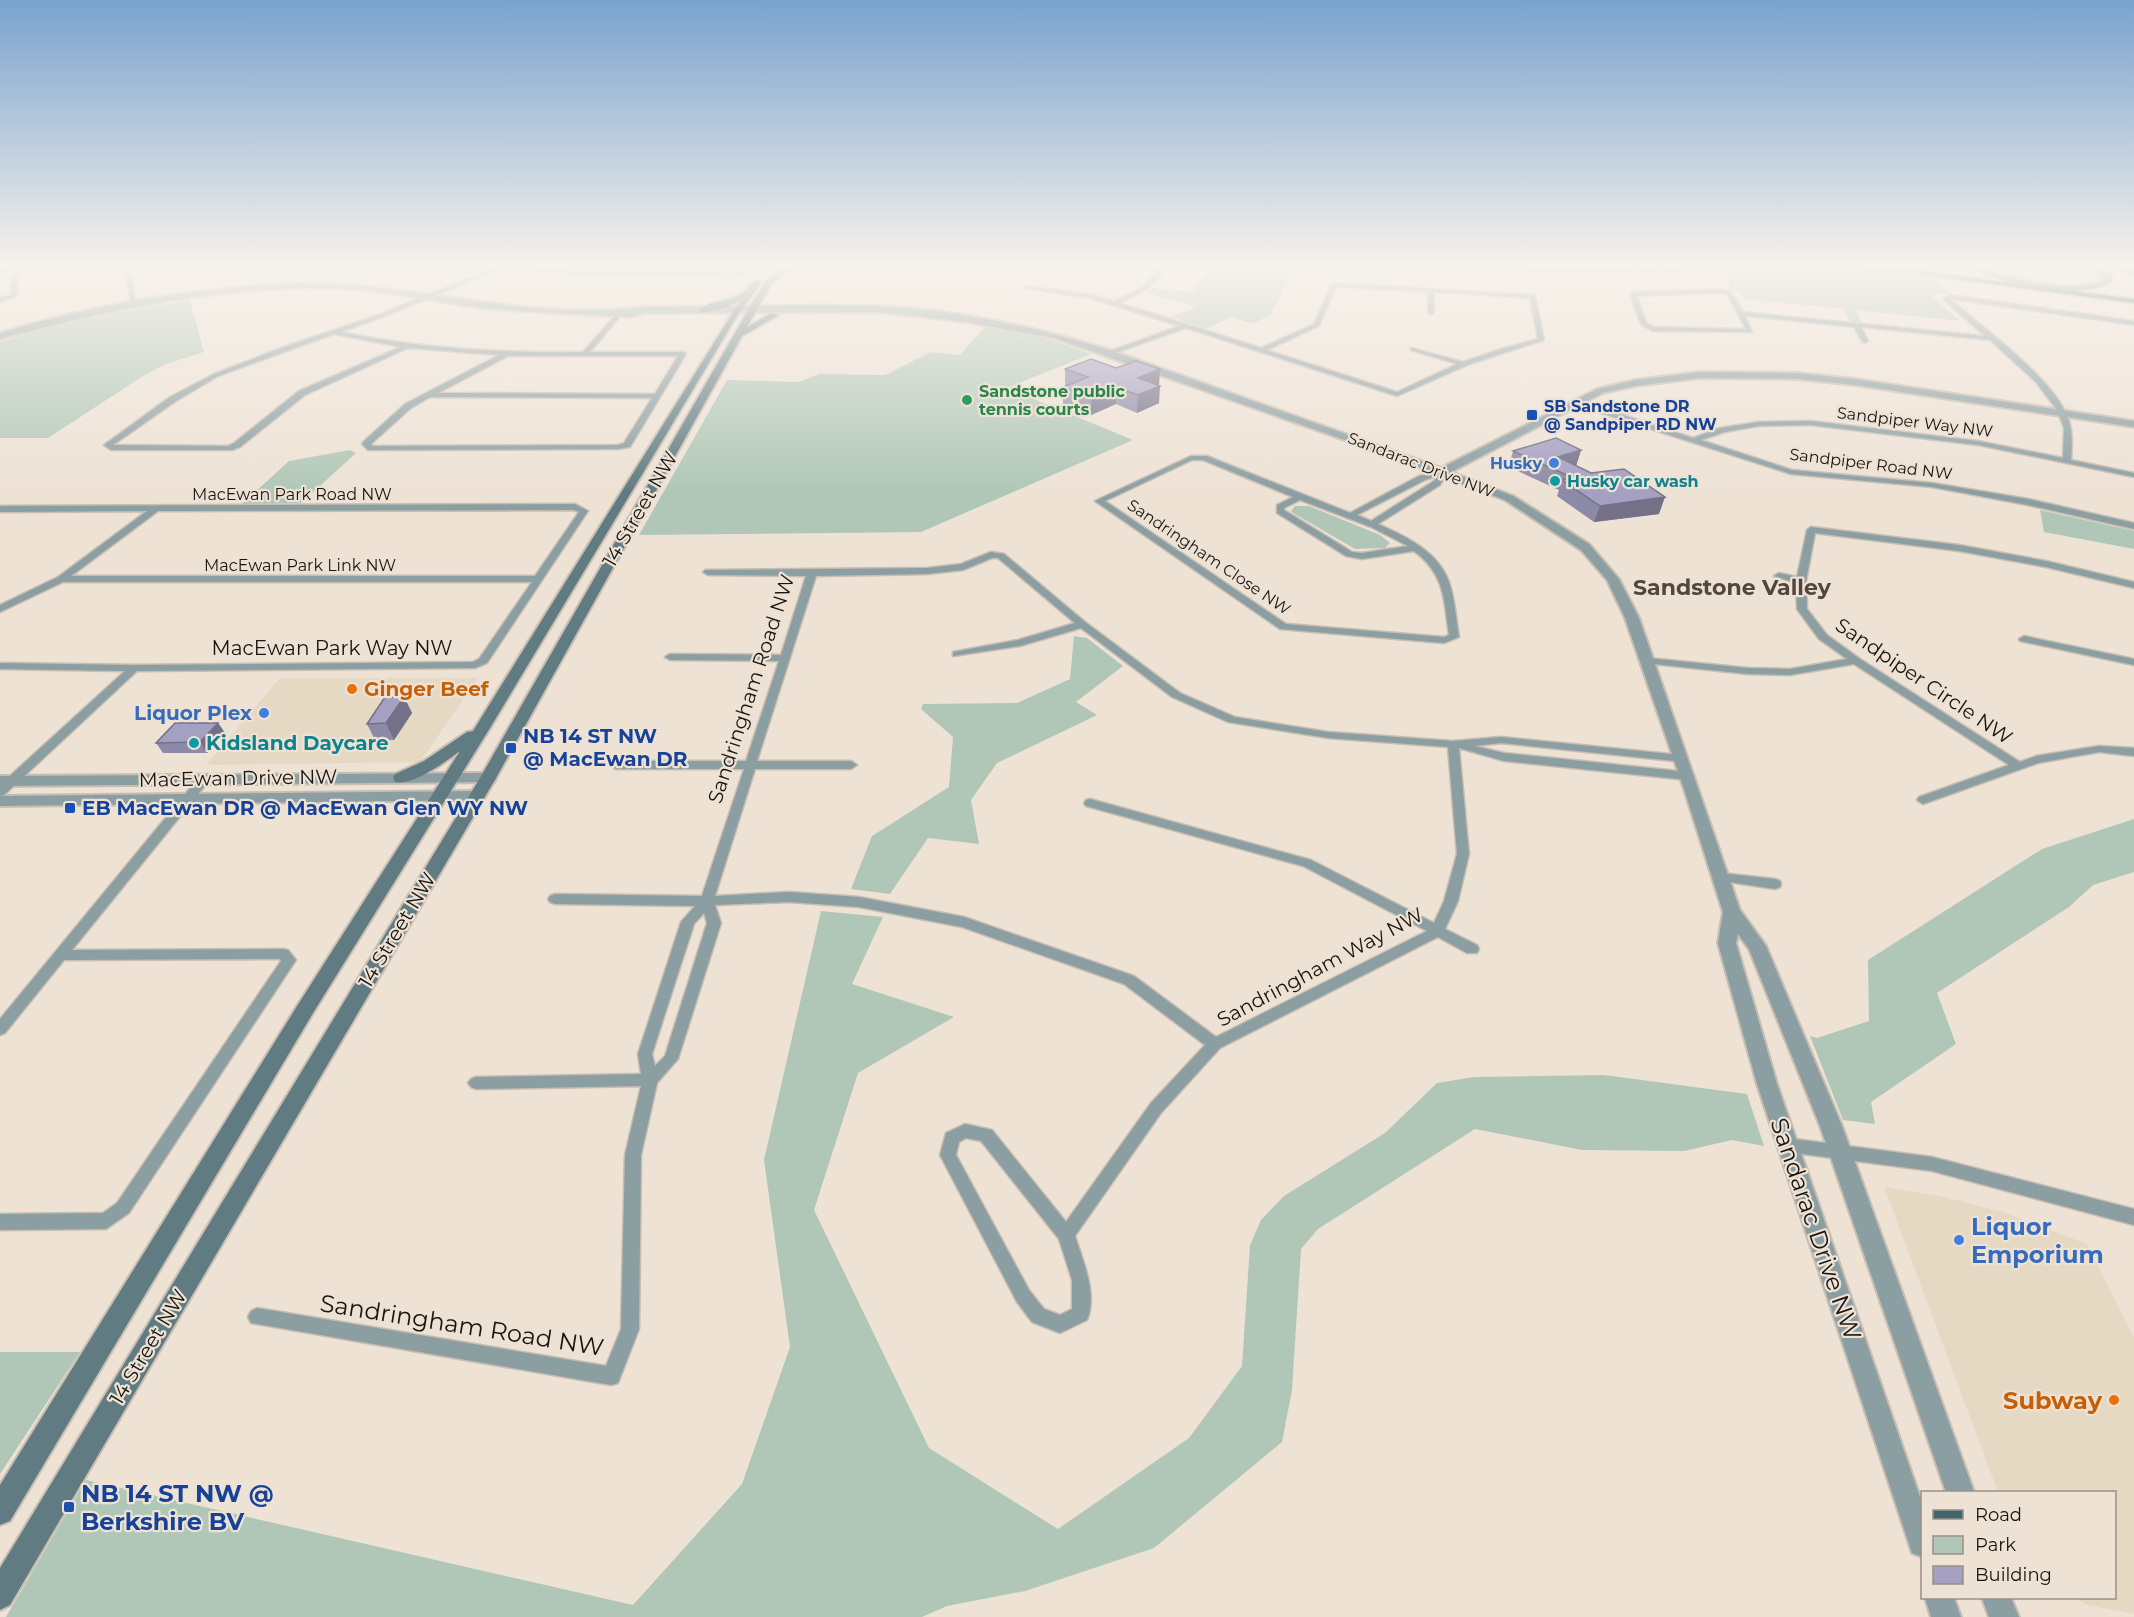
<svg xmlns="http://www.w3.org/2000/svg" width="2134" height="1617" font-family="Montserrat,sans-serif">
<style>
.commercial{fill:#e5d9c4}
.green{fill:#b0c7b7}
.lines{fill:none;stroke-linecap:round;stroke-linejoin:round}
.minor-casing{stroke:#c8bdb2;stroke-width:3}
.tertiary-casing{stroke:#c8bdb2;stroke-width:4}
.secondary-casing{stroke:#c8bdb2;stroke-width:4}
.primary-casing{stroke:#c8bdb2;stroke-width:4}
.minor{fill:#8b9ea2;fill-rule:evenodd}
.tertiary{fill:#8b9ea2;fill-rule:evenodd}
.secondary{fill:#607c82;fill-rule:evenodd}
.primary{fill:#41646b;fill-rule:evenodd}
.wall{fill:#8d8aa7}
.shaded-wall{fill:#737088}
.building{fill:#a4a0c2;stroke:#737088;stroke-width:1.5}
.leisure-dot{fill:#2e9e5b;stroke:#eee2d5;stroke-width:2}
.transit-dot{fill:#1a4fb4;stroke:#eee2d5;stroke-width:2}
.shop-dot{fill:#3f7fe0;stroke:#eee2d5;stroke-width:2}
.culture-dot{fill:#0f9aa8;stroke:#eee2d5;stroke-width:2}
.food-dot{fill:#e8710a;stroke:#eee2d5;stroke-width:2}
.labels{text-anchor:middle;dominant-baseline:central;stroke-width:4.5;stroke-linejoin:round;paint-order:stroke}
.far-leisure-label{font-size:16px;font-weight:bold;fill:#27864d;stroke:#eee2d5;text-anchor:start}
.far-transit-label{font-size:16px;font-weight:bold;fill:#164399;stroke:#eee2d5;text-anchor:start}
.far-street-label{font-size:16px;fill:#191511;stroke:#eee2d5}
.far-shop-label{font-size:16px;font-weight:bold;fill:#366cbe;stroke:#eee2d5;text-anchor:end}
.far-culture-label{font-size:16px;font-weight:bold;fill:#0d838f;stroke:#eee2d5;text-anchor:start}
.street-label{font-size:20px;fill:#191511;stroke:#eee2d5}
.food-label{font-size:20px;font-weight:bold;fill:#c56008;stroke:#eee2d5;text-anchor:start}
.shop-label{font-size:20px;font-weight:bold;fill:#366cbe;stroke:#eee2d5;text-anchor:end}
.transit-label{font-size:20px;font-weight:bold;fill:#164399;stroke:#eee2d5;text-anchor:start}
.culture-label{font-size:20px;font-weight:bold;fill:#0d838f;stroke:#eee2d5;text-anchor:start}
.far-district-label{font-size:22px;font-weight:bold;fill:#51473c;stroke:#eee2d5}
.near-shop-label{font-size:24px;font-weight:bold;fill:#366cbe;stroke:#eee2d5;text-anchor:start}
.near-street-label{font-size:24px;fill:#191511;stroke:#eee2d5}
.near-food-label{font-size:24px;font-weight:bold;fill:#c56008;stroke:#eee2d5;text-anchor:end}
.near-transit-label{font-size:24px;font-weight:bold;fill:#164399;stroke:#eee2d5;text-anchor:start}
</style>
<rect width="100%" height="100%" fill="#eee2d5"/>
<g class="commercial">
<polygon points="280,678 478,678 420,762 206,765"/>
<polygon points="1884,1187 1941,1196 2006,1213 2087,1244 2134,1338 2134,1614 2087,1605 2076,1598 2114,1598 2114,1492 1998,1492"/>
</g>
<g class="green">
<polygon points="1212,265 1271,265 1294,268 1270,315 1253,324 1231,317 1206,329 1171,317 1196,307 1145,292 1151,288 1193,292"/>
<polygon points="1819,270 1870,271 1934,278 1952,294 1934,294 1933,297 1960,321 1856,310 1863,324 1851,322 1843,309 1745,299 1740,292 1729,290 1730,273"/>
<polygon points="190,300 204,352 166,364 143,376 48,438 0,438 0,342 77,319"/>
<polygon points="986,326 1049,339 1091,354 1007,388 1133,440 921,532 639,535 727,380 798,382 820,374 885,375 931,352 960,355"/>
<polygon points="350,450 356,453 301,503 242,504 289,461"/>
<polygon points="1295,506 1309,506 1380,535 1390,543 1385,548 1355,549 1293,513 1291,511"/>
<polygon points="2040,510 2134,531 2134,549 2044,532"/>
<polygon points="1074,636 1087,638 1123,666 1076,702 1097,715 997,763 971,800 979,844 928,838 890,894 851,889 872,836 949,787 953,737 921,709 923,704 1017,703 1070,679"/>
<polygon points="2134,819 2134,872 2093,885 2069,907 1937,993 1956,1044 1871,1102 1875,1124 1843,1120 1810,1036 1817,1038 1869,1021 1868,960 2042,849"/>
<polygon points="821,911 883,917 852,984 954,1017 858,1073 814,1210 929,1448 1058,1529 1189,1438 1242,1366 1250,1245 1261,1220 1284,1196 1385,1133 1437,1083 1474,1077 1604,1075 1747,1094 1764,1146 1732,1140 1684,1151 1582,1150 1475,1129 1318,1229 1301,1249 1292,1390 1282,1442 1154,1548 1025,1591 947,1606 922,1617 6,1617 86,1480 633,1605 742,1484 790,1347 764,1160"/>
<polygon points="0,1352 80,1352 0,1474"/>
</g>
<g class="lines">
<defs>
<g id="minor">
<polygon points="25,265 46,265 18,269 17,296 0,302 0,298 11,295 12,270 0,272 0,268"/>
<polygon points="124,265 130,265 136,306 131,305"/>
<path d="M 500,265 L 520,265 L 571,271 L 669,272 L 740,272 L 750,265 L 757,265 L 741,276 L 571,275 L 505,267 L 385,316 L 341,332 C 421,349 501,353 583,352 L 618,312 L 622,312 L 622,314 L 590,352 L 683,352 L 686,354 L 630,447 L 618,449 L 368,450 L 362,444 L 363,442 L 405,404 L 499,355 L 408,348 L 305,395 L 240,447 L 232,450 L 111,450 L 104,445 L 170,397 L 214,374 L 281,348 L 381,314 ZM 334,334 L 401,347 L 299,391 L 234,443 L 228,446 L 113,445 L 176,401 L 218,376 ZM 508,356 L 678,356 L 655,394 L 438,393 ZM 430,397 L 652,398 L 624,443 L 618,445 L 373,446 L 371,444 L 411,408 Z"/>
<path d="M 1115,265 L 1157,268 L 1164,272 L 1146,290 L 1120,303 L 1261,348 L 1314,324 L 1331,285 L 1334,283 L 1535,295 L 1544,340 L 1470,364 L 1397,396 L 1186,328 L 1112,354 L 1108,354 L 1108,352 L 1179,326 L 1090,298 L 1023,288 L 1026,286 L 1091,294 L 1114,301 L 1142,288 L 1157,272 ZM 1336,287 L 1428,292 L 1428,313 L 1431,315 L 1434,313 L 1434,292 L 1530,298 L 1538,339 L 1501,349 L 1463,362 L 1411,348 L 1411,350 L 1457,364 L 1397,392 L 1267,350 L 1319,326 Z"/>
<path d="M 1718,289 L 1731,292 L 1743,312 L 1985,336 L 1944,300 L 1944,298 L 1951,295 L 2134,321 L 2134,325 L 1950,299 C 1983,328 2054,379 2068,418 C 2073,431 2072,446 2071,460 L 2134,473 L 2134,477 L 1978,445 L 1811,425 L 1758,426 L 1725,432 L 1701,440 L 1792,470 L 1932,483 L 2028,499 L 2134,523 L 2134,529 L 2028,505 L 1932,487 L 1791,474 L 1572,404 L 1572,400 L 1578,400 L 1693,438 L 1720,428 L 1758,422 L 1811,421 L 1978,441 L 2063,458 L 2064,428 L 2057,410 L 2036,382 L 1990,340 L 1861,327 L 1868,341 L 1865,343 L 1862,341 L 1854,327 L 1745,316 L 1752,332 L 1653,331 L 1641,325 L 1630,294 L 1633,292 ZM 1718,293 L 1727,294 L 1746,329 L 1654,327 L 1647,324 L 1637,296 Z"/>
<path d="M 1191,456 L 1207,456 L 1350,513 L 1419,476 L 1446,470 L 1447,472 L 1440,485 L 1378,524 C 1405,536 1438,551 1449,582 C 1455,599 1456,619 1459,637 L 1444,643 L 1280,629 L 1095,501 ZM 1192,460 L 1203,460 L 1293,497 L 1277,505 L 1277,513 L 1346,556 L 1362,559 L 1414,551 C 1445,574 1444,600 1449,635 L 1444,637 L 1286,624 L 1105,501 ZM 1437,476 L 1434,481 L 1371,521 L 1357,515 L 1425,480 ZM 1300,500 L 1371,527 L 1408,546 L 1362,553 L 1352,552 L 1284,510 L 1284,508 Z"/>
<path d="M 575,504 L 588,511 L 487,663 L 475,668 L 137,671 L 4,795 L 0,796 L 0,785 L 125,671 L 0,669 L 0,663 L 134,665 L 473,662 L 479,659 L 532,582 L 63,582 L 0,612 L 0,605 L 58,577 L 147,511 L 0,512 L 0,506 ZM 574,510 L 579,512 L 535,576 L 71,576 L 158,511 Z"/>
<polygon points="1811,527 1959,545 2046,561 2134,582 2134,588 2046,567 1959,551 1815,533 1806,581 1807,609 1827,635 1860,659 2020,762 2036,756 2099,746 2134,748 2134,756 2099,752 2038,763 1923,804 1917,800 1919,797 2009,765 1854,664 1790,675 1748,674 1644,663 1643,661 1648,658 1748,668 1790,669 1847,659 1819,639 1797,609 1796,583 1774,576 1779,573 1797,577 1807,530"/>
<path d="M 991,552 L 1004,554 L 1085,622 L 1180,693 L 1235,717 L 1328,732 L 1453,741 L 1501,737 L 1680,755 L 1684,756 L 1686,759 L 1684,762 L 1501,743 L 1475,746 L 1504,753 L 1688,772 L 1694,776 L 1688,780 L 1504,761 L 1459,748 L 1469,854 L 1458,901 L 1445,929 L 1477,945 L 1479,949 L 1477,953 L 1467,953 L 1438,937 L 1220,1048 L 1161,1113 L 1075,1236 C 1083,1261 1098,1295 1087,1320 L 1060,1333 L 1032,1322 L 1017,1302 L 940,1155 L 946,1133 L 965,1124 L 992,1130 L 1066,1222 L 1151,1103 L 1205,1045 L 1124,984 L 962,927 L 859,907 L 789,902 L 715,905 L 721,923 L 678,1059 L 657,1083 L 641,1155 L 639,1329 L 618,1383 L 611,1385 L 251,1323 L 248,1317 L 251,1311 L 257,1308 L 606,1366 L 621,1329 L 625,1155 L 641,1086 L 476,1089 L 471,1087 L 468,1083 L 471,1079 L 476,1077 L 641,1074 L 638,1054 L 681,922 L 695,906 L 555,904 L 550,902 L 548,899 L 550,896 L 555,894 L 702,896 L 744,769 L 616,769 L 610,765 L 616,761 L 746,761 L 779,661 L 670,660 L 665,657 L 670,654 L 781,655 L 806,576 L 708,575 L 703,572 L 705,570 L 927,568 L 961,564 ZM 992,558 L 998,558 L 1075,623 L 1018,640 L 953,652 L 953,656 L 1020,646 L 1081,628 L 1172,697 L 1228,722 L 1328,738 L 1448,747 L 1457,854 L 1444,901 L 1434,923 L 1311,860 L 1090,799 L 1086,800 L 1084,803 L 1086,806 L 1303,866 L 1427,931 L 1216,1037 L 1134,976 L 964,917 L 859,897 L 789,892 L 715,896 L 755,769 L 851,769 L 857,765 L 851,761 L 757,761 L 816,576 L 927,574 L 963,570 ZM 704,913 L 707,923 L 665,1056 L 655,1066 L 652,1054 L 694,924 ZM 966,1138 L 981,1141 L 1059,1239 L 1072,1280 L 1072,1309 L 1060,1315 L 1044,1309 L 1029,1290 L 956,1155 L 959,1142 Z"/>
<polygon points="2024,636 2134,659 2134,665 2020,641 2019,639"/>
<polygon points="204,775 208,776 210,779 208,782 72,950 283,949 288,950 296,960 129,1213 106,1229 0,1230 0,1214 103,1213 117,1203 281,961 280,959 64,960 5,1033 0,1035 0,1019 200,776"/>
<polygon points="1721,873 1775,879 1780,881 1781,884 1780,887 1775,889 1716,880 1715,877 1716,874"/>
<polygon points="1787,1138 1932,1157 2134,1209 2134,1225 1932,1171 1787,1152 1781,1150 1779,1145 1781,1140"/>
</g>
<g id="tertiary">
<path d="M 299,283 C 414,282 528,322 643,307 C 721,307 799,304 877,306 C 954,309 1036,327 1110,350 L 1441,468 L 1597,389 L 1635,380 L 1700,372 L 1797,373 L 1855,379 L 2134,421 L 2134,427 L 1855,385 L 1797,379 L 1700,378 L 1635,386 L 1603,393 L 1451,472 L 1513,496 L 1589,544 L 1619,579 L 1639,618 L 1740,910 L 1766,946 L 1842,1126 L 1974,1492 L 1946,1492 L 1820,1126 L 1749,949 L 1738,934 L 1736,943 L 1777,1084 L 1922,1503 L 1922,1557 L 1912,1553 L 1757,1084 L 1718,943 L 1723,912 L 1684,789 L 1625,618 L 1607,580 L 1581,550 L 1505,500 L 1379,452 L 1054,338 L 966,322 L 878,312 L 643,313 L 631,317 C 581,314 531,313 481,308 C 428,301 377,288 323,288 C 214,287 105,311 0,339 L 0,333 C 96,303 199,288 299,283 Z"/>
<polygon points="488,773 494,774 496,778 494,782 0,786 0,776"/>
<polygon points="477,791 483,792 485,796 483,800 0,806 0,796"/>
<polygon points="1925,1598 1954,1598 1961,1617 1931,1617"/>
<polygon points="1982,1598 2011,1598 2019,1617 1989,1617"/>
</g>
<g id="secondary">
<polygon points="786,265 795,265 771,285 747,327 772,313 779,315 742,336 496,778 10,1605 0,1610 0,1568 480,778 751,305 765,282"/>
<polygon points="1500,265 1650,265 1646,267 1502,269 1498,267"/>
<path d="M 1968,265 C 1981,265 1991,271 2004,275 C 2035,284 2074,292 2105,280 L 2085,265 L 2095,265 L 2112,275 L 2113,281 C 2084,302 1995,286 1968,265 Z"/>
<polygon points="2102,265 2115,265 2134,271 2134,275"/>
<path d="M 755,280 L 762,282 L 737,316 L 490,728 L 313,1013 L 10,1521 L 0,1525 L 0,1485 L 299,1003 L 460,751 C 445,762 413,786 395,782 L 393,778 L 395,774 L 424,761 L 467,732 L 473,731 L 740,301 L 727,307 L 702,313 L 698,310 C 718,297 736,305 755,280 Z"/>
</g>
<g id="primary">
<polygon points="1448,265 1580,268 1789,265 1785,267 1580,272 1452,267"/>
<polygon points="1807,265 1909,269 2134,299 2134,303 1909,273 1811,267"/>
</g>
</defs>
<use href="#minor" class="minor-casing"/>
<use href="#tertiary" class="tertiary-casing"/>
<use href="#secondary" class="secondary-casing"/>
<use href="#primary" class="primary-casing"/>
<use href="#minor" class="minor"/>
<use href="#tertiary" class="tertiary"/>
<use href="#secondary" class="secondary"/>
<use href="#primary" class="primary"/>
</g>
<g class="wall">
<polygon points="1065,369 1159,386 1159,403 1137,413 1116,404 1091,415 1063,404 1063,387 1065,386"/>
<polygon points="1581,450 1576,466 1659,514 1594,522 1557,496 1559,490 1509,467 1513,451"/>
<polygon points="404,697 412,713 394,740 375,740 367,724"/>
<polygon points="218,723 225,733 207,753 163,753 156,743"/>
</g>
<g class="shaded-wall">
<polygon points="1160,369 1159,386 1138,378"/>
<polygon points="1160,386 1159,403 1137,413 1138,395"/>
<polygon points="1116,387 1116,404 1091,415 1091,397"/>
<polygon points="1581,450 1576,466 1558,457"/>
<polygon points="1665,497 1659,514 1594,522 1600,506"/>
<polygon points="404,697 412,713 394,740 386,723"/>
<polygon points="218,723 225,733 207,753 200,742"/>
</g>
<g class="building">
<polygon points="1091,359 1116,368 1136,361 1160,369 1138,378 1160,386 1138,395 1116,387 1091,397 1063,387 1088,377 1065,369"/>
<polygon points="1556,438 1581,450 1558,457 1591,473 1624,469 1665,497 1600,506 1562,480 1571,477 1513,451"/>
<polygon points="385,697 404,697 386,723 367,724"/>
<polygon points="175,723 218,723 200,742 156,743"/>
</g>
<linearGradient id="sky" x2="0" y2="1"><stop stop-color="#79a3cd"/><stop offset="0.54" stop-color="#f7f2ec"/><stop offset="1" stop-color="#f7f2ec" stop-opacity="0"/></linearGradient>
<rect width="2134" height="492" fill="url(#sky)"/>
<circle class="leisure-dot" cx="967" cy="400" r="6"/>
<g class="transit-dot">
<rect x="1526" y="409" width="12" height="12" rx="3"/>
<rect x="505" y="742" width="12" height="12" rx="3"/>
<rect x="64" y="802" width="12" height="12" rx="3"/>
<rect x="63" y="1501" width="12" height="12" rx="3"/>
</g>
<g class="shop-dot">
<circle cx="1554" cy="463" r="6"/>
<circle cx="264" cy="713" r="6"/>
<circle cx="1959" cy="1240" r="6"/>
</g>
<g class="culture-dot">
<circle cx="1555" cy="481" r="6"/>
<circle cx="194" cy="743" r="6"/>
</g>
<g class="food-dot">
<circle cx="352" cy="689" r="6"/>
<circle cx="2114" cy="1400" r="6"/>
</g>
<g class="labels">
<g class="far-leisure-label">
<text x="979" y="391">Sandstone public<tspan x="979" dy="18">tennis courts</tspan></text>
</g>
<g class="far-transit-label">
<text x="1544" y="406">SB Sandstone DR<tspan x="1544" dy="18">@ Sandpiper RD NW</tspan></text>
</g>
<g class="far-street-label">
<text transform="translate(1915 422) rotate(7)">Sandpiper Way NW</text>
<text transform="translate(1871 464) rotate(7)">Sandpiper Road NW</text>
<text transform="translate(1421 465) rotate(21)">Sandarac Drive NW</text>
<text x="292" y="494">MacEwan Park Road NW</text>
<text transform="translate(1209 557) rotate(34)">Sandringham Close NW</text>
<text x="300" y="565">MacEwan Park Link NW</text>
</g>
<g class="far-shop-label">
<text x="1542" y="463">Husky</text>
</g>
<g class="far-culture-label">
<text x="1567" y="481">Husky car wash</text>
</g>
<g class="street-label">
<text transform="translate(640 509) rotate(-60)">14 Street NW</text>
<text x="332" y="648">MacEwan Park Way NW</text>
<text transform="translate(1924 681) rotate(34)">Sandpiper Circle NW</text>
<text transform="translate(751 689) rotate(-72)">Sandringham Road NW</text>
<text transform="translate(238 778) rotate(-1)">MacEwan Drive NW</text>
<text transform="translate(397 930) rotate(-59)">14 Street NW</text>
<text transform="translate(1320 967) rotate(-28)">Sandringham Way NW</text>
<text transform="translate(148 1347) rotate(-59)">14 Street NW</text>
</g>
<g class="food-label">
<text x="364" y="689">Ginger Beef</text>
</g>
<g class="shop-label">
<text x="252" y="713">Liquor Plex</text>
</g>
<g class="transit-label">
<text x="523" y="736">NB 14 ST NW<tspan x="523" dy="23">@ MacEwan DR</tspan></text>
<text x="82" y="808">EB MacEwan DR @ MacEwan Glen WY NW</text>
</g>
<g class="culture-label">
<text x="206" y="743">Kidsland Daycare</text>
</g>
<g class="far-district-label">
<text x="1732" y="587">Sandstone Valley</text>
</g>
<g class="near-shop-label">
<text x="1971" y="1226">Liquor<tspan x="1971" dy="28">Emporium</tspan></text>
</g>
<g class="near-street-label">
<text transform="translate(1816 1229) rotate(71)">Sandarac Drive NW</text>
<text transform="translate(462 1325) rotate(9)">Sandringham Road NW</text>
</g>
<g class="near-food-label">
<text x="2102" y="1400">Subway</text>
</g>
<g class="near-transit-label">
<text x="81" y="1493">NB 14 ST NW @<tspan x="81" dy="28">Berkshire BV</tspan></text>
</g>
</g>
<rect x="1921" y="1491" width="195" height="108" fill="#eee2d5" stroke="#999087" stroke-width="1.5"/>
<rect x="1933" y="1510" width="30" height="9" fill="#41646b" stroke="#999087" stroke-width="1.5"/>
<text x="1975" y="1521" font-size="18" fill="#191511">Road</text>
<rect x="1933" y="1536" width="30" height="18" fill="#b0c7b7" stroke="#999087" stroke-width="1.5"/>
<text x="1975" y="1551" font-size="18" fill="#191511">Park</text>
<rect x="1933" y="1566" width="30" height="18" fill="#a4a0c2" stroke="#999087" stroke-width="1.5"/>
<text x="1975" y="1581" font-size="18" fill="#191511">Building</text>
</svg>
